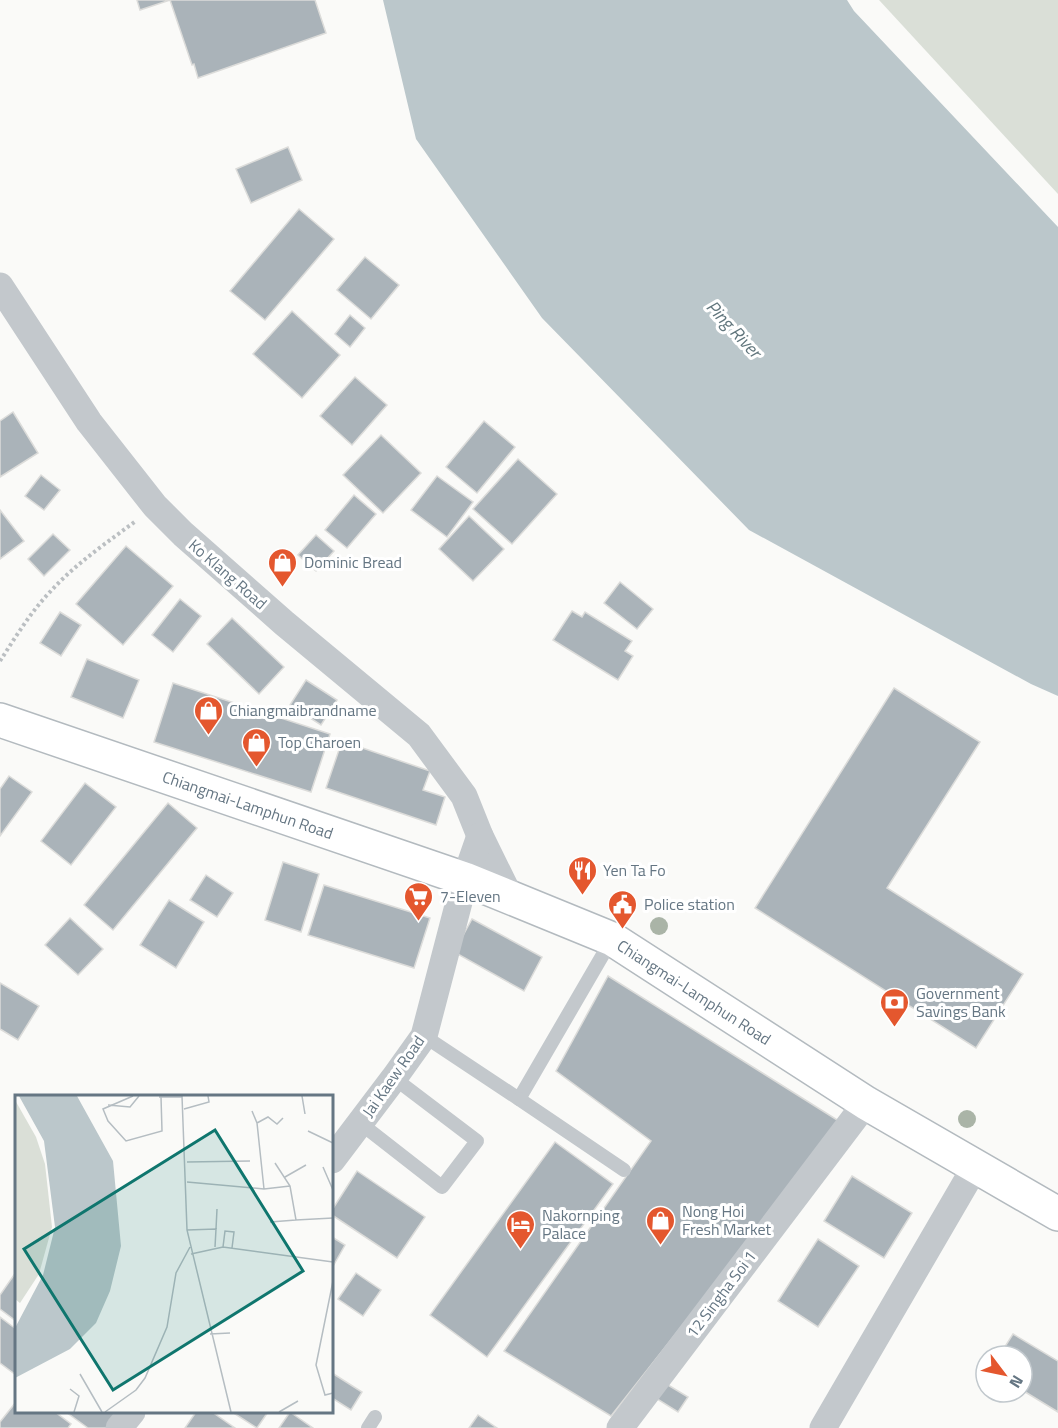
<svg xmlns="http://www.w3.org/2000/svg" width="1058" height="1428" font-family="'Titillium Web',sans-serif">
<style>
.green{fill:#dadfd7}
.water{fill:#bbc7cb}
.building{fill:#aab3b9;stroke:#dcdcda;stroke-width:1.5}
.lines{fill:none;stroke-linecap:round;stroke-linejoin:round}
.secondary-casing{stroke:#b3babf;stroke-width:36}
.path{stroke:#bbbfc2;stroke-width:4;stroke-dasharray:3 3;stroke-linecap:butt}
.service{stroke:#c3c8cc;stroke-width:14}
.minor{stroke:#c3c8cc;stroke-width:27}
.secondary{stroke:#fff;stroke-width:33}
.tree{fill:#aab4a7}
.labels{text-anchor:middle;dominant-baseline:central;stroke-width:6;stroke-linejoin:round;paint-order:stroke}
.poi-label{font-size:16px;fill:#657683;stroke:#fff;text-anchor:start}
.street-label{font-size:16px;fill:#657683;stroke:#fff}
.water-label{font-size:18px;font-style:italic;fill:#60757c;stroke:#fff}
.inset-road{fill:none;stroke:#b5bdc2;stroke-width:1.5}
.view{fill:#0f766e;fill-opacity:0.15;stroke:#0f766e;stroke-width:3}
.inset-edge{fill:none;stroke:#657683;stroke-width:3}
</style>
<rect width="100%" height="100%" fill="#fafaf8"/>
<polygon class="green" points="879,0 1058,0 1058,194"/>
<polygon class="water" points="383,0 847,0 854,11 1058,227 1058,696 1031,684 749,530 542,318 416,139"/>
<g class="building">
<polygon points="137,0 315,0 326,33 198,78 194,64 192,65 170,0 140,10"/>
<polygon points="288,147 302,180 251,203 236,169"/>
<polygon points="299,209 334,239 265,320 230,291"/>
<polygon points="365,257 399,285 371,319 337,290"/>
<polygon points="292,311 340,355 302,398 253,354"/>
<polygon points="350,315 365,328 350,347 335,334"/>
<polygon points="355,377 387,405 352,445 320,416"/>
<polygon points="13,412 38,453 0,477 0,421"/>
<polygon points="484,421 515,447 477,493 446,467"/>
<polygon points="381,435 421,473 383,513 343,475"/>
<polygon points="518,459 557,494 512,544 473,509"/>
<polygon points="41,475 60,490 44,510 25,496"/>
<polygon points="437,476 473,502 447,537 411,510"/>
<polygon points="354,495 376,514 347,548 325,530"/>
<polygon points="0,510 24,541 0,559"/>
<polygon points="469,516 504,549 473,581 439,549"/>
<polygon points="53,534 70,550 44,576 28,559"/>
<polygon points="316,535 334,551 316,571 298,555"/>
<polygon points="126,546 173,586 123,645 76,604"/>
<polygon points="620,582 653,609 637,629 604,603"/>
<polygon points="180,599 201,616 173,652 152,635"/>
<polygon points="572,611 582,617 585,612 632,641 625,651 633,656 618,680 553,640"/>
<polygon points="60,612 81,625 61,656 40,643"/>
<polygon points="232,618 284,667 259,694 207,644"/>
<polygon points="87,659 139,680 123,718 71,697"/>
<polygon points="306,680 337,700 321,725 290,705"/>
<polygon points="173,683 330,734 311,792 154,742"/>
<polygon points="894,688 980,742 887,888 1023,974 976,1048 755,908"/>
<polygon points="342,741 430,771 423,790 445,797 436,825 326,788"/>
<polygon points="9,776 32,792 0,836 0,789"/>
<polygon points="85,783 116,807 71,865 41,841"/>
<polygon points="168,803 197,828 113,930 84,905"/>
<polygon points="283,862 319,874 301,932 265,920"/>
<polygon points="206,875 233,893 217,917 190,900"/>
<polygon points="324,885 430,918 414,968 308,935"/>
<polygon points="169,900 204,922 176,968 140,945"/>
<polygon points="70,918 103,949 78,975 45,945"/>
<polygon points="472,919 542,957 524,991 454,952"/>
<polygon points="608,976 842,1123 611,1416 504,1351 651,1141 556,1071"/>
<polygon points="0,983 39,1006 18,1040 0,1029"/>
<polygon points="555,1142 613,1184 487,1357 430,1315"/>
<polygon points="357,1171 425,1217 397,1258 332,1215 332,1210"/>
<polygon points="852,1176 912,1213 884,1258 824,1221"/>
<polygon points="332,1237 345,1245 332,1268"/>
<polygon points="818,1239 859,1266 818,1327 778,1301"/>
<polygon points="16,1272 16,1321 0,1309 0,1295"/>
<polygon points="356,1273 381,1290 363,1316 338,1299"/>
<polygon points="0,1317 16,1329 16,1375 0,1363"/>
<polygon points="1013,1334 1058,1361 1058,1412 1022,1390 1022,1356 999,1356"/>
<polygon points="332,1373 362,1392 351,1410 332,1398"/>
<polygon points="663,1382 688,1397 678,1412 654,1397"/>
<polygon points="16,1402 16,1412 55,1412 71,1424 68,1428 0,1428 0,1422"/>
<polygon points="66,1412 122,1412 110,1428 88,1428"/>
<polygon points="196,1412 212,1412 235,1428 185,1428"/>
<polygon points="232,1412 268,1412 257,1428"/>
<polygon points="290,1412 313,1428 279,1428"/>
<polygon points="478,1415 497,1428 469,1428"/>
</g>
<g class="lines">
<defs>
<g id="secondary">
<path id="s1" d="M 0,720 L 465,879 L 612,939 L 866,1103 L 1058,1214"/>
</g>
</defs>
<use href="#secondary" class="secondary-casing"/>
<path class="path" d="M 0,661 C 15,638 30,613 49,593 C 74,565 106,543 136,521"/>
<g class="service">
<polyline points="424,1036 519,1099 612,939"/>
<polyline points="519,1099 624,1170"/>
<polyline points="360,1123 442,1187 477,1141 394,1078"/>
<polyline points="368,1428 375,1417"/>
</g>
<g class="minor">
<polyline points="0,286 89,422 155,506 183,534 284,623 419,735 464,796 480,836 510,897"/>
<polyline points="332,1160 394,1078 424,1036 465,879 480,836"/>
<polyline points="119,1428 132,1412"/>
<polyline points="620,1428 866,1103"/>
<polyline points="823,1428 975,1167"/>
</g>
<use href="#secondary" class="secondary"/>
</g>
<g class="tree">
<circle cx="659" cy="926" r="9"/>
<circle cx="967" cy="1119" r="9"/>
</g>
<defs>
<symbol id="shop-pin" viewBox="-11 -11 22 30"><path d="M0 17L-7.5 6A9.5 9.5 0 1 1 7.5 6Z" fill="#e4572e" stroke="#fff"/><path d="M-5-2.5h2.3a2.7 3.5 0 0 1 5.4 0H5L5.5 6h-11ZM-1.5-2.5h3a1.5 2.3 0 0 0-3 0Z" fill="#fff"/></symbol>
<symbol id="restaurant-pin" viewBox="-11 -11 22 30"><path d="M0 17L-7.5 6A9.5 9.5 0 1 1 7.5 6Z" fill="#e4572e" stroke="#fff"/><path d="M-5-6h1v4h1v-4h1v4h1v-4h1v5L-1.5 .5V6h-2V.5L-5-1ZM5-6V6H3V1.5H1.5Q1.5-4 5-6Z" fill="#fff"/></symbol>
<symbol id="supermarket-pin" viewBox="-11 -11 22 30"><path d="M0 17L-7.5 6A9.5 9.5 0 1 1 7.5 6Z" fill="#e4572e" stroke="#fff"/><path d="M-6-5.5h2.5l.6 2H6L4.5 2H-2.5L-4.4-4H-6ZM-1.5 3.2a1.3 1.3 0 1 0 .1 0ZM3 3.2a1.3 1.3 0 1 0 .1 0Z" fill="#fff"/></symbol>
<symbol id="civic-pin" viewBox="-11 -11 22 30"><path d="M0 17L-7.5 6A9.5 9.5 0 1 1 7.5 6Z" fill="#e4572e" stroke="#fff"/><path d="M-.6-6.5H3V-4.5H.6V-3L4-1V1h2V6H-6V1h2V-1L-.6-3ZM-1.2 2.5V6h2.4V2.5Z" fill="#fff"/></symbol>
<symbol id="bank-pin" viewBox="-11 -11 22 30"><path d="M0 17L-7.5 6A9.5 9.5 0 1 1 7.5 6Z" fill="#e4572e" stroke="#fff"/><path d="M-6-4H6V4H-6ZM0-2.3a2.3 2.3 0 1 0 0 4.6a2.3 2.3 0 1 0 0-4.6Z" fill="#fff"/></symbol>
<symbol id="hotel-pin" viewBox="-11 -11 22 30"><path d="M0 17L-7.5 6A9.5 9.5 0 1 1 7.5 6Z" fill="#e4572e" stroke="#fff"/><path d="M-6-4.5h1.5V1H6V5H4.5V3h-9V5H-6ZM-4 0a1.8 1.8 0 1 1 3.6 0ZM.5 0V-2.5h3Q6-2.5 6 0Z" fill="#fff"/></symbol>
</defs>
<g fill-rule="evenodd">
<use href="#shop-pin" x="266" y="546" width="33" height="45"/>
<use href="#shop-pin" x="192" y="694" width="33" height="45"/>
<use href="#shop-pin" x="240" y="726" width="33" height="45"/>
<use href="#restaurant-pin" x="566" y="854" width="33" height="45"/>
<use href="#supermarket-pin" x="402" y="880" width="33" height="45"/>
<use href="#civic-pin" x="606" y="888" width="33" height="45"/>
<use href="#bank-pin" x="878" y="986" width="33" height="45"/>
<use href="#shop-pin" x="644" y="1204" width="33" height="45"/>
<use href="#hotel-pin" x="504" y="1208" width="33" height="45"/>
</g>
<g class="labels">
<g class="poi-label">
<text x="304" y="562">Dominic Bread</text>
<text x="229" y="710">Chiangmaibrandname</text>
<text x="278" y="742">Top Charoen</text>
<text x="603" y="870">Yen Ta Fo</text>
<text x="440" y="896">7-Eleven</text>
<text x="644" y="904">Police station</text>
<text x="916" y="993">Government<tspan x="916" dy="18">Savings Bank</tspan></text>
<text x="682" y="1211">Nong Hoi<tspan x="682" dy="18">Fresh Market</tspan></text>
<text x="542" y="1215">Nakornping<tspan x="542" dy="18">Palace</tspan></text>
</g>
<g class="street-label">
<text transform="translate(228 574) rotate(41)">Ko Klang Road</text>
<text stroke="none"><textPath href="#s1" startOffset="262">Chiangmai-Lamphun Road</textPath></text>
<text stroke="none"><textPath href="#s1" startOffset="748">Chiangmai-Lamphun Road</textPath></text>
<text transform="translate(393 1076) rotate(-55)">Jai Kaew Road</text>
<text transform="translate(721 1294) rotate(-53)">12 Singha Soi 1</text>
</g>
<g class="water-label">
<text transform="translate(734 329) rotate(47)">Ping River</text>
</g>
</g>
<g transform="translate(15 1095)">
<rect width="318" height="318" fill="#fafaf8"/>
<path d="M 0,5 L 21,42 L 30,69 L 37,132 L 24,179 L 5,208 L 0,204 Z" fill="#dadfd7"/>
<path d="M 4,1 L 62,1 L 98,66 L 106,151 L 95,196 L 81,228 L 55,254 L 0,283 L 0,233 L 28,180 L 40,132 L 29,46 Z" fill="#bbc7cb"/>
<path class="inset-road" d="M 118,1 L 88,14 L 93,26 L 111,46 L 147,36 L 146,2M 167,1 L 172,135 L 216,317M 287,1 L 290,19M 144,2 L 167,2M 93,10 L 115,12 L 124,1M 169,14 L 194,7 L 193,1M 237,16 L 242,28 L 249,94M 242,28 L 253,22 L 262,29 L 268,23M 293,36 L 318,48M 172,67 L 235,66M 260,68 L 275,91 L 281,125 L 318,123M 308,72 L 318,95M 270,82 L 291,70M 172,87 L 249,94 L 275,91M 255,127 L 281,125M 201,134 L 202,114M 172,135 L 201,134 L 200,152M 208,152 L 210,136 L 219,137 L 217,153M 176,159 L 208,152 L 318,167M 318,186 L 301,270 L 310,300 L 318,298M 195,239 L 215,238M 65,279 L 87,317M 55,294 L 64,301 L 59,317M 90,317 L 121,295 L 130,283 L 152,232 L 161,178 L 175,152M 264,317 L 283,306"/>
<path class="view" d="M 200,35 L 288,176 L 98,295 L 9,154 Z"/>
<rect width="318" height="318" class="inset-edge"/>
</g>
<g transform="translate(1004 1374) rotate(122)"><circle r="28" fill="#ffffff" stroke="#c1c8cd" stroke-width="1.5"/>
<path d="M0-4.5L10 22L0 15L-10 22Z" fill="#e4572e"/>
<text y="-9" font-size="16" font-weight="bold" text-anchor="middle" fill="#657683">N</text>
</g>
</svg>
